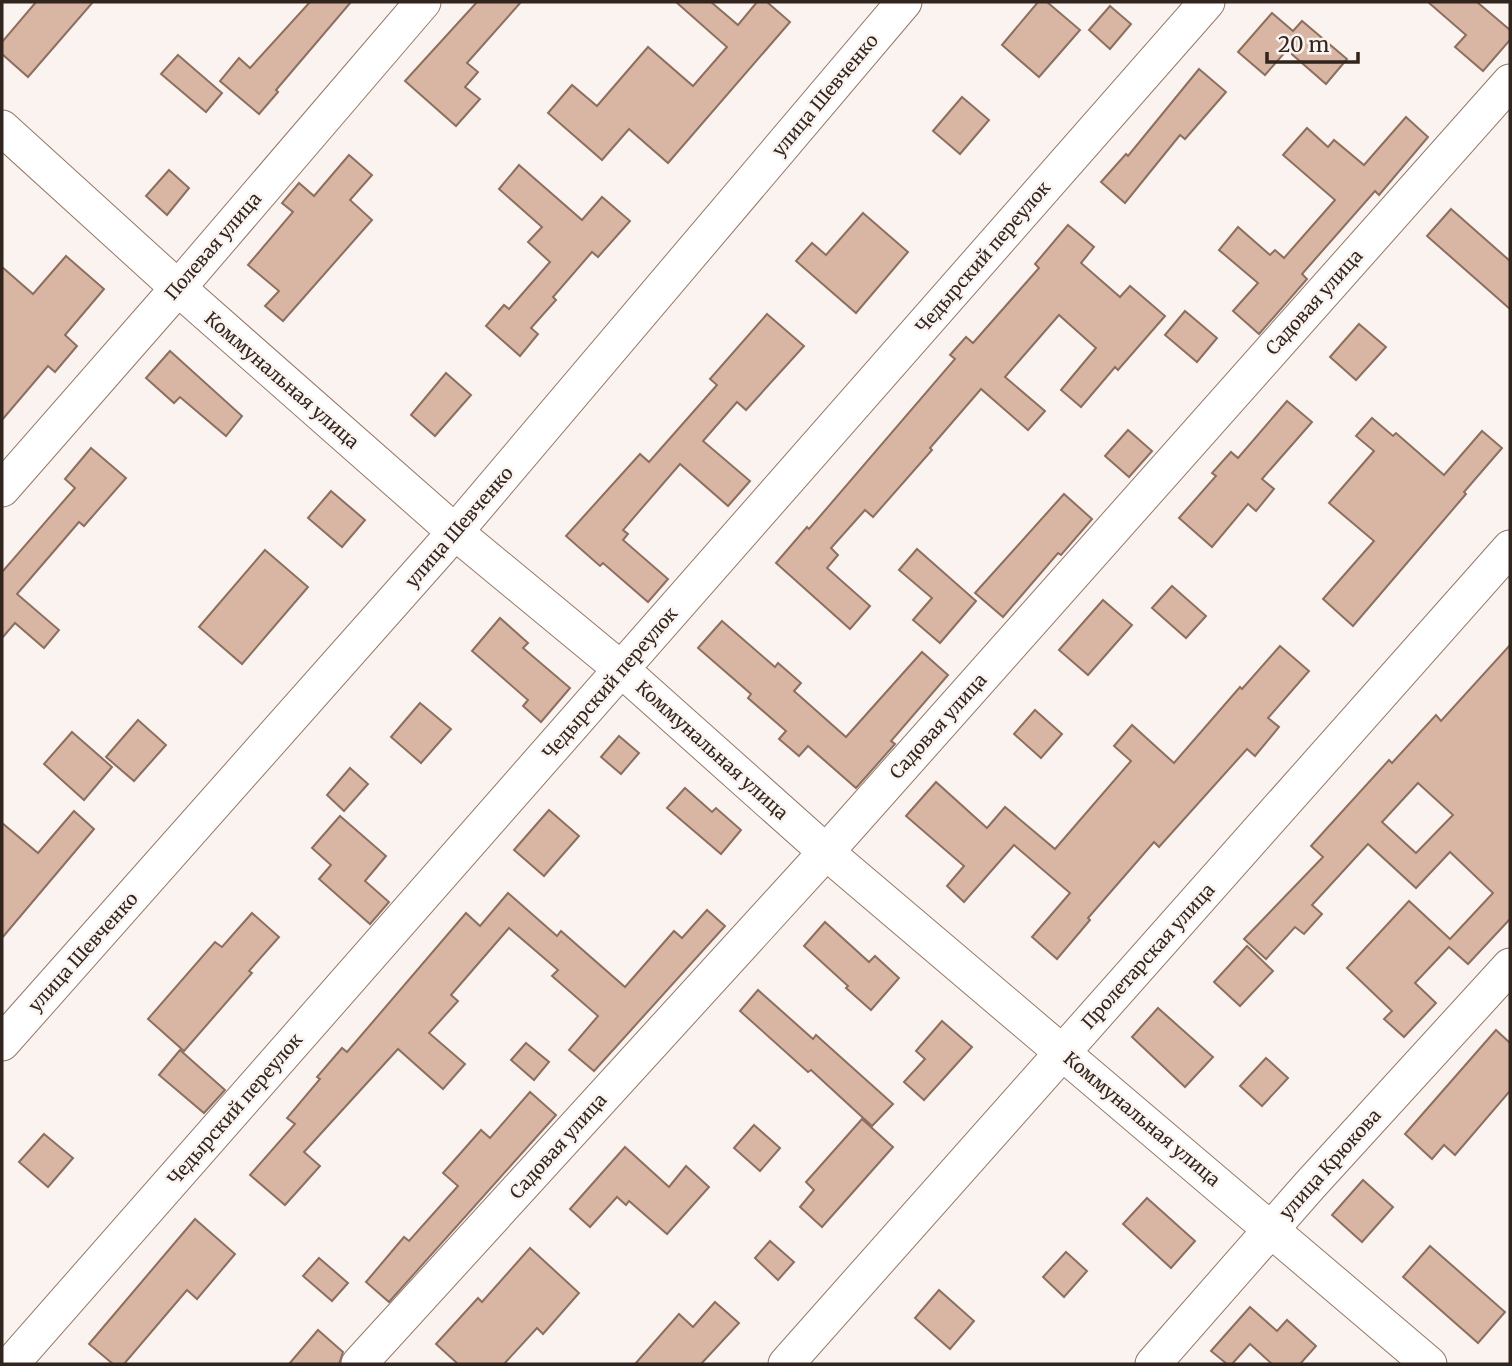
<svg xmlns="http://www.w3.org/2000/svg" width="1512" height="1366" font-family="Merriweather,serif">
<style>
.building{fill:#d9b6a3;stroke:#8d6f5f;stroke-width:2;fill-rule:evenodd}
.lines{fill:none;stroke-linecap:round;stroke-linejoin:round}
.minor-casing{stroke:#967867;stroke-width:37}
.minor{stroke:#fff;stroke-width:35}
.labels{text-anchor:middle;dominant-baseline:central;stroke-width:5;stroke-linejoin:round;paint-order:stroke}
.street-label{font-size:18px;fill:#31251e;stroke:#faf3ef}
</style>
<rect width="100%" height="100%" fill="#faf3ef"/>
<g class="building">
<polygon points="36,2 93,2 28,77 2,54 2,42"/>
<polygon points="310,2 351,2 276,90 278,92 259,114 220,81 239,58 250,68"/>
<polygon points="477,2 521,2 467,63 478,72 465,87 480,99 456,126 405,81"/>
<polygon points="676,2 711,2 738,25 757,2 767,2 790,22 668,163 629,129 602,160 548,113 572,85 597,106 648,47 693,86 727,47"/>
<polygon points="1038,2 1047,2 1080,30 1039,77 1002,45"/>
<polygon points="1428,2 1477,2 1510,30 1510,40 1483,71 1455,47 1466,35"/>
<polygon points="1110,6 1131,24 1110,49 1089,30"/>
<polygon points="1272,13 1293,31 1302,21 1347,59 1326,84 1287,50 1265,75 1238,52"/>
<polygon points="178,55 222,93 206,112 161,74"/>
<polygon points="1199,69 1226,92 1185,139 1180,135 1125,203 1101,182 1126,154 1128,156"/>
<polygon points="962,97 989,120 960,154 933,131"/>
<polygon points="1406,117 1428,137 1379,195 1375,191 1302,274 1307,279 1259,334 1233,311 1258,283 1219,250 1238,227 1270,255 1275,250 1284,258 1335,200 1283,155 1307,128 1328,147 1334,140 1364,165"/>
<polygon points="349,155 372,175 350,200 372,220 283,321 265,306 279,291 248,265 293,212 282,203 299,183 314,196"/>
<polygon points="519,165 582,220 602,197 630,221 598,257 592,252 553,297 556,300 531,328 538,334 520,356 486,326 504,305 509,309 550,262 528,242 542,227 499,189"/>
<polygon points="169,170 189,188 167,215 146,196"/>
<polygon points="1451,209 1510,261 1510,309 1427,236"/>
<polygon points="863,213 908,252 856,313 796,261 812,243 826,255"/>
<polygon points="1068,225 1094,247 1081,263 1120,297 1130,286 1165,316 1118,370 1115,367 1081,407 1061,390 1096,348 1059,315 1005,377 1045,411 1028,430 981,389 930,448 932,450 873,517 865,510 831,548 838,555 827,568 870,606 850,629 776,563 807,527 809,529 955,359 950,355 966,337 973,343 1039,268 1035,264"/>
<polygon points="66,256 104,289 65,335 77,346 55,372 48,366 2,420 2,267 33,294"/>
<polygon points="1185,311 1217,338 1197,362 1165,335"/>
<polygon points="767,314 804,346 746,410 737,402 703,441 750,481 728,506 680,464 623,530 628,534 623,540 668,579 648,602 603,563 600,566 566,536 640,454 649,462 717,385 710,379"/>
<polygon points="1359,324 1386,347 1356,380 1330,357"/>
<polygon points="170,351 242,416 226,436 180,397 174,403 146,378"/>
<polygon points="446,373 471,395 435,436 411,415"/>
<polygon points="1287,401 1312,422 1262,479 1274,489 1256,511 1248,504 1212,547 1179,518 1216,476 1212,473 1231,452 1238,458"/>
<polygon points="1372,418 1393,436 1396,433 1444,475 1482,431 1502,448 1464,492 1466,494 1353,626 1323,599 1374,541 1329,503 1374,451 1356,436"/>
<polygon points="1128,430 1152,451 1129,477 1105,456"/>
<polygon points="91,448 126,478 84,526 79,522 17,594 59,630 44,648 15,623 2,638 2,572 75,488 65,479"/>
<polygon points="331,491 365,520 342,547 308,518"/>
<polygon points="1064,494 1092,519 1061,555 1058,553 1003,617 975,593"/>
<polygon points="917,549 976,601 940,643 913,620 932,598 899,570"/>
<polygon points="265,550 308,587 242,664 199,627"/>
<polygon points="1172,586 1206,616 1186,638 1152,608"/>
<polygon points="1103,600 1132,625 1088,675 1059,650"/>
<polygon points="500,618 528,643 523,648 570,688 541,722 523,706 528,700 472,651"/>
<polygon points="722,621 775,667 778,663 801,683 794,691 846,737 922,652 948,675 891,741 895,744 856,788 808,746 799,756 779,739 786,731 748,698 751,694 698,648"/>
<path d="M 1510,645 L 1510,919 L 1468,964 L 1449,947 L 1415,983 L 1436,1003 L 1404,1037 L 1384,1019 L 1392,1011 L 1347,968 L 1409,901 L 1450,939 L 1493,893 L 1450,852 L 1416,888 L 1368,844 L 1312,905 L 1322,914 L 1304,934 L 1295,927 L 1266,959 L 1244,939 L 1323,857 L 1311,846 L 1329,826 L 1389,760 L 1392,763 L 1436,715 L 1441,721 ZM 1418,783 L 1453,815 L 1416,853 L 1382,822 Z"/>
<polygon points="1280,646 1309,671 1268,718 1279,727 1255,756 1247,749 1159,847 1154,842 1088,918 1090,920 1057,959 1032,937 1070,893 1014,845 964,902 947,886 964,866 906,816 936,782 987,828 1005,807 1055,849 1131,761 1114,746 1132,725 1174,763 1240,687 1242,689"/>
<polygon points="420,703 451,729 421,763 391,737"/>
<polygon points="1035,710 1062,734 1041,758 1014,734"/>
<polygon points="138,720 166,745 134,781 106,757"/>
<polygon points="72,732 112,767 84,800 44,764"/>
<polygon points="619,736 639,753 621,774 601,757"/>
<polygon points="350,768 368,784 344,811 327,795"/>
<polygon points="685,788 712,812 716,808 741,830 721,854 667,808"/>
<polygon points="549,810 579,836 544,876 514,850"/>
<polygon points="74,811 94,829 2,938 2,823 38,853"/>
<polygon points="340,816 386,856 365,881 389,902 370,924 319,879 331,865 312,848"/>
<polygon points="508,893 557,936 561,931 625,987 674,931 682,938 707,910 725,926 594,1071 569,1050 598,1016 552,976 558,970 509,928 451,995 458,1001 429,1033 465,1064 443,1089 398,1049 304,1152 320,1166 285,1205 250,1175 295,1124 287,1118 320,1079 317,1077 342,1048 347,1052 466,913 480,926"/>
<polygon points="252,913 279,937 249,971 252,973 184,1051 148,1019 215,942 222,947"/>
<polygon points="825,922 869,962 875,956 899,978 871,1010 846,988 848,986 804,946"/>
<polygon points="1247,946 1273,971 1240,1006 1214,982"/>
<polygon points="758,990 813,1039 816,1035 893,1104 872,1126 811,1070 808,1072 740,1011"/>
<polygon points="1158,1008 1213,1057 1185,1087 1132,1037"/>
<polygon points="942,1021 972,1047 924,1100 904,1082 925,1059 916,1051"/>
<polygon points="1496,1030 1510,1043 1510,1091 1455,1155 1444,1145 1432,1159 1405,1134"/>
<polygon points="526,1043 549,1062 534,1080 511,1060"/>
<polygon points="180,1050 225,1090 204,1113 159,1075"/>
<polygon points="1266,1058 1288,1078 1262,1106 1240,1086"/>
<polygon points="530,1092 556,1115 389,1302 366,1282 404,1237 409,1241 458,1186 443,1173 481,1130 490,1138"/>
<polygon points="862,1119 893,1147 822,1227 800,1207 814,1190 806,1182"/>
<polygon points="754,1125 780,1148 760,1171 734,1148"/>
<polygon points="44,1134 73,1158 48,1187 19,1162"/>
<polygon points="625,1147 669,1187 686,1166 709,1187 667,1234 629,1201 626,1205 617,1197 590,1227 570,1209"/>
<polygon points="1363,1180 1393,1207 1362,1242 1332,1215"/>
<polygon points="1147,1198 1195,1241 1171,1268 1123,1224"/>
<polygon points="195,1219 235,1254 197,1299 187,1290 124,1364 113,1364 89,1344"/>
<polygon points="770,1241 794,1262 778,1280 755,1258"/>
<polygon points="1430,1246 1505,1312 1478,1343 1403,1277"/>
<polygon points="530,1248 579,1293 543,1334 537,1328 504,1364 458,1364 436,1344 478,1298 482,1302"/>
<polygon points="1066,1252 1087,1271 1064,1297 1043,1277"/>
<polygon points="319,1258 348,1283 332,1301 303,1276"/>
<polygon points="939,1290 974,1321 950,1349 915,1318"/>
<polygon points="715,1302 739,1323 701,1364 635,1364 679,1314 693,1327"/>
<polygon points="1250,1307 1277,1331 1287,1320 1316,1346 1300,1364 1272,1364 1250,1344 1232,1364 1227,1364 1211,1351"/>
<polygon points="318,1330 343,1352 339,1364 289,1364"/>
</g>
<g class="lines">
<defs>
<g id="minor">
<polyline points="2,128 178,288 455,532 622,670 826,852 1429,1364"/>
<polyline points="2,489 178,288 423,2"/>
<polyline points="2,1043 455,532 904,2"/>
<polyline points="11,1364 1207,2"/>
<polyline points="359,1364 826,852 1510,82"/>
<polyline points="786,1364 1510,548"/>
<polyline points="1153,1364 1310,1185 1510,966"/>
</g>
</defs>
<use href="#minor" class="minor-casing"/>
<use href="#minor" class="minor"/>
</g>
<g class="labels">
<g class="street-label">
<text transform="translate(825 95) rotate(-50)">улица Шевченко</text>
<text transform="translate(213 246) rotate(-49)">Полевая улица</text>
<text transform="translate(983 257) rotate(-49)">Чедырский переулок</text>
<text transform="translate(1314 302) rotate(-48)">Садовая улица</text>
<text transform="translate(282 380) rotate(41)">Коммунальная улица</text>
<text transform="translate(459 527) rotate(-49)">улица Шевченко</text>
<text transform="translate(610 683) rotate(-49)">Чедырский переулок</text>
<text transform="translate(938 726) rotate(-48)">Садовая улица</text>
<text transform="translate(712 750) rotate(42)">Коммунальная улица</text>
<text transform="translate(83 952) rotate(-48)">улица Шевченко</text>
<text transform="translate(1148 956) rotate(-48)">Пролетарская улица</text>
<text transform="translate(235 1109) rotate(-49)">Чедырский переулок</text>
<text transform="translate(1142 1119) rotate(40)">Коммунальная улица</text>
<text transform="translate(558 1146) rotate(-48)">Садовая улица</text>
<text transform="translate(1330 1164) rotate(-48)">улица Крюкова</text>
</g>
</g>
<rect width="1512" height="1366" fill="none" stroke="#31251e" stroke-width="7"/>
<path d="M1267 52v10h91v-10" fill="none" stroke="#31251e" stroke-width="3.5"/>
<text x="1278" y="52" font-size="21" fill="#31251e" stroke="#faf3ef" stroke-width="5" paint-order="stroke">20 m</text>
</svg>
